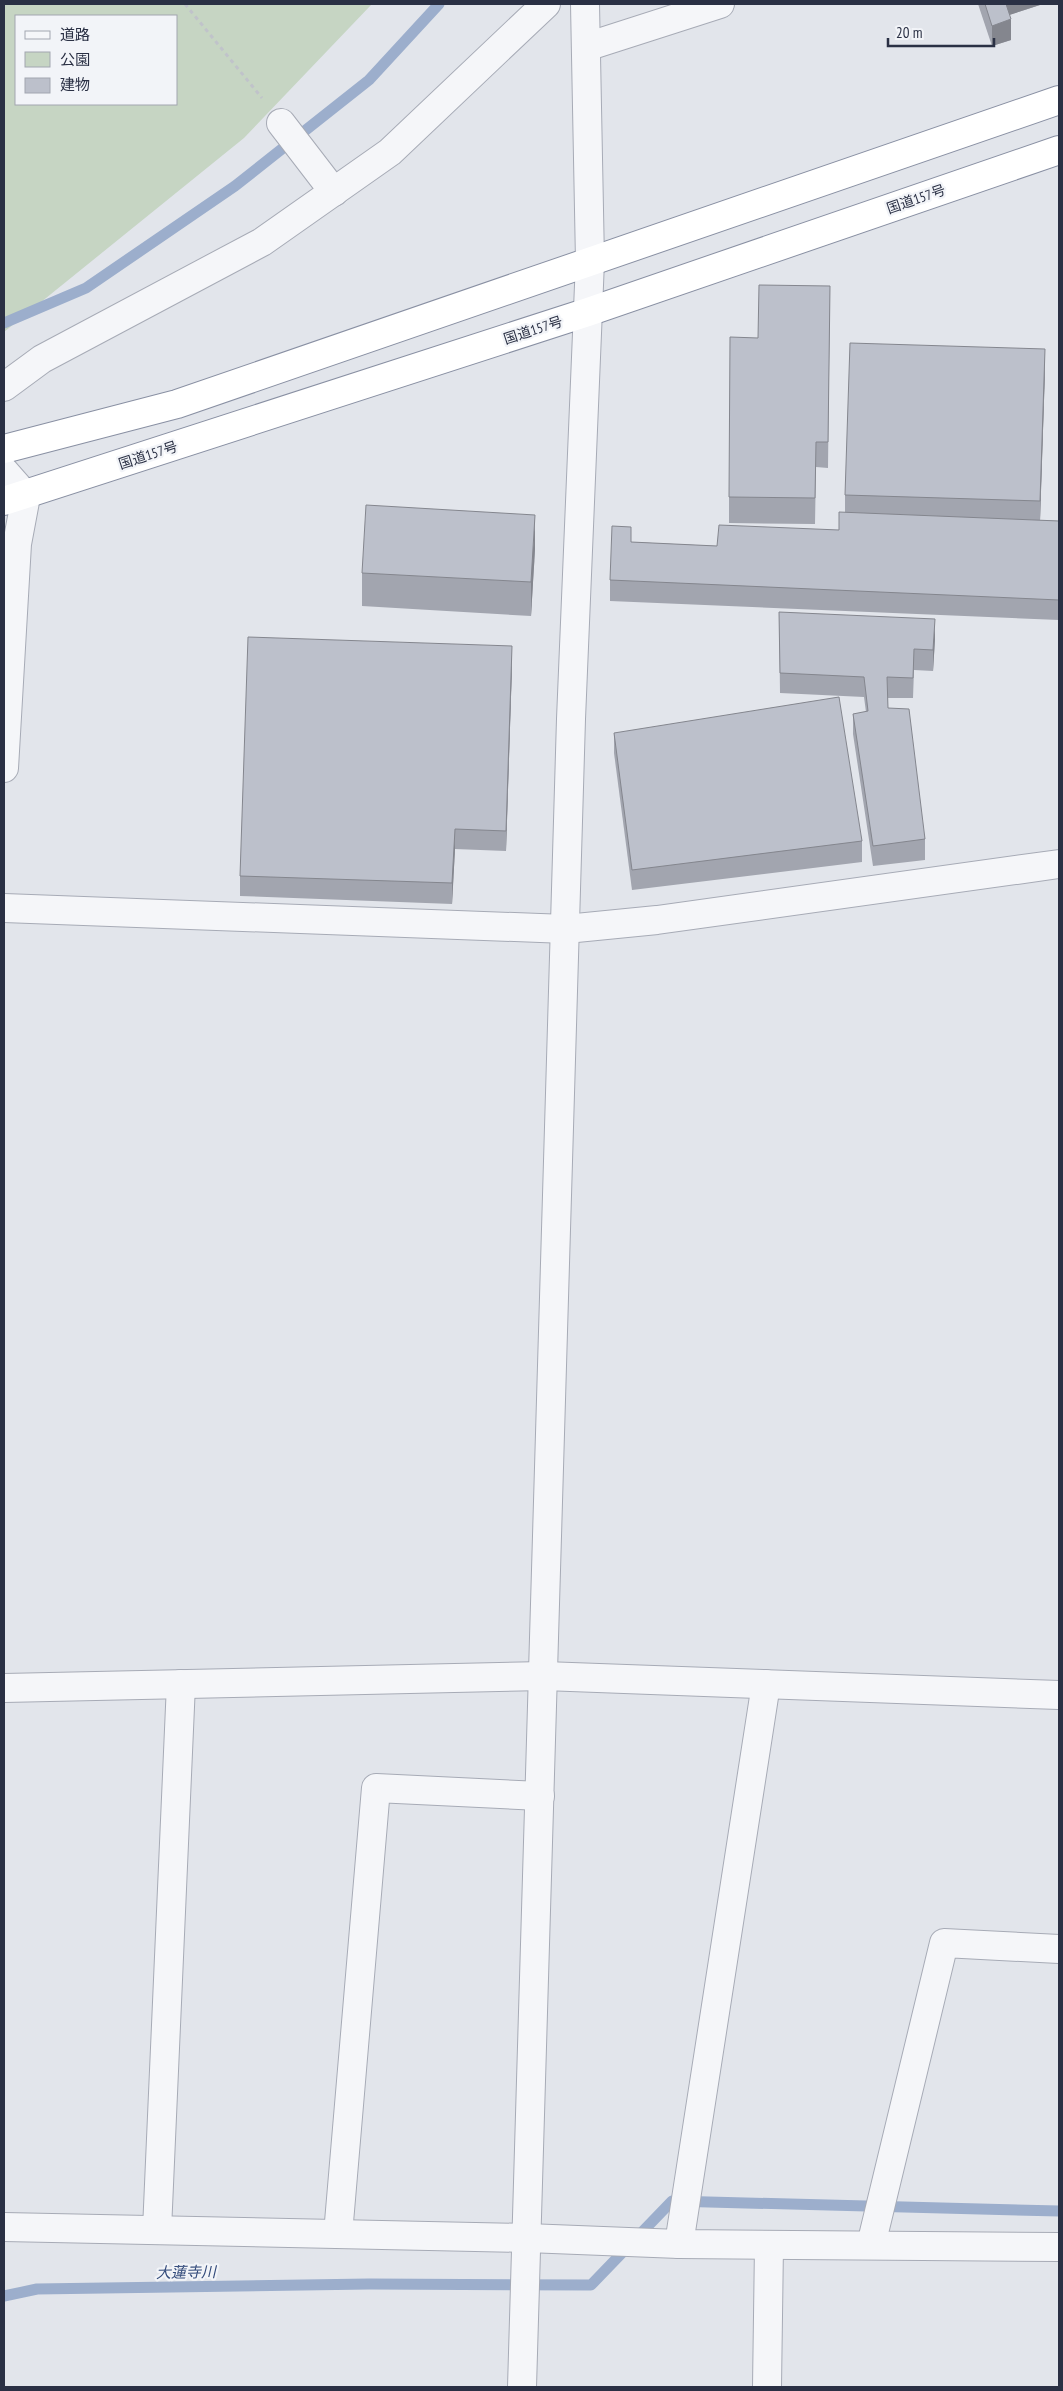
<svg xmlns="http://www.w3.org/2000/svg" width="1063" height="2391" font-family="'PT Sans Narrow','Noto Sans JP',sans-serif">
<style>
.green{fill:#c6d5c3;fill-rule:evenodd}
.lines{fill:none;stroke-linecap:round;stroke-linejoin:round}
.stream{stroke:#9caecc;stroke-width:11}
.minor-casing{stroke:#a7abb6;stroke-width:30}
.highway-casing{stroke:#8990a3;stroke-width:30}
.path{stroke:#c0c3ca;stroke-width:3;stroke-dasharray:4 4;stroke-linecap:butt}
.minor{stroke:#f5f6f9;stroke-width:28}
.highway{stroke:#fff;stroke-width:28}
.wall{fill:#a2a5af}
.shaded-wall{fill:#84868e}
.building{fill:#bcc0cb;stroke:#84868e}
.labels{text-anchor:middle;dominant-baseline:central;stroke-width:4.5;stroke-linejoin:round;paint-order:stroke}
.street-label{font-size:14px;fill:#2a3044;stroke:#f2f4f8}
.water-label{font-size:15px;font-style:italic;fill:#324a7a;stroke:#f2f4f8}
</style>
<rect width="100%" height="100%" fill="#e2e5eb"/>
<path class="green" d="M 4,4 L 372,4 L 244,138 L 4,332 ZM 16,16 L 176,16 L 176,104 L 16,104 Z"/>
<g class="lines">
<g class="stream">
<polyline points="4,323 86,288 235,186 369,80 439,4"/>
<polyline points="4,2296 37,2289 369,2284 591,2285 672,2201 1059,2211"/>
</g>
<defs>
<g id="minor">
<polyline points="586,47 720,4"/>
<polyline points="281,123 334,192"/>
<polyline points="4,387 42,359 262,242 390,152 546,4"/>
<polyline points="4,471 26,496 17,544 4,768"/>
<polyline points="4,908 566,929 657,920 1059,864"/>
<polyline points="4,1688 544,1676 1059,1695"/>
<polyline points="4,2227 527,2238 679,2244 1059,2247"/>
<polyline points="157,2230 181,1684"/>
<polyline points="338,2234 376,1788 540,1796"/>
<polyline points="679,2244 766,1684"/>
<polyline points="871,2245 944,1943 1059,1949"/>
<polyline points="522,2387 571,719 590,261 585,4"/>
<polyline points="767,2387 769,2245"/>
</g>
<g id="highway">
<polyline points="4,449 177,404 1059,100"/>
<polyline points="4,501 588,312 1059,150"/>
</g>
</defs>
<use href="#minor" class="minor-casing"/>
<use href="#highway" class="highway-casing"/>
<polyline class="path" points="185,4 262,98"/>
<use href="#minor" class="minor"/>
<use href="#highway" class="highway"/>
</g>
<g class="wall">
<polygon points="978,4 1043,4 1009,15 1011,40 992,46"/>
<polygon points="830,286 828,468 816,467 815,524 729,523 729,497 758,338"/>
<polygon points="1045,370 1040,520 1059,521 1059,620 610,601 610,580 631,542 717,546 839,530 845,512 845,495"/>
<polygon points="535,549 531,616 362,606 362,573"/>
<polygon points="779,612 935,639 933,671 914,670 913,698 888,698 888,708 925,839 925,860 873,866 853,734 853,714 866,712 864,697 780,693"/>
<polygon points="512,666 506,851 455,849 452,904 240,896 240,876"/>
<polygon points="614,733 862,841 862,862 632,890 614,753"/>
</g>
<g class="shaded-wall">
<polygon points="1003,4 1043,4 1003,17"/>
<polygon points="1011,19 1011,40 992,46 992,26"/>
<polygon points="1045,349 1045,370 1040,522 1040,501"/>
<polygon points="535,515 535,549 531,616 531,582"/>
<polygon points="935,619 935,639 933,671 933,650"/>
<polygon points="512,646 512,666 506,851 506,831"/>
<polygon points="455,829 455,849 452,904 452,883"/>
</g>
<g class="building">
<polygon points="985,4 1006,4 1011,19 992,26"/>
<polygon points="759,285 830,286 828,442 816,442 815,498 729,497 730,337 758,338"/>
<polygon points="850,343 1045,349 1040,501 845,495"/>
<polygon points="366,505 535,515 531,582 362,573"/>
<polygon points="839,512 1059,521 1059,600 610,580 612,526 631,527 631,542 717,546 719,525 839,530"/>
<polygon points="779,612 935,619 933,650 914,649 913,678 887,677 888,708 909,709 925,839 873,846 853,714 868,711 864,677 780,673"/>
<polygon points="248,637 512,646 506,831 455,829 452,883 240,876"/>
<polygon points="839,697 862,841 632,870 614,733"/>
</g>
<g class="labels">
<g class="street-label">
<text transform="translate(916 199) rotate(-19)">国道157号</text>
<text transform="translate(533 330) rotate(-18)">国道157号</text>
<text transform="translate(148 455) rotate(-18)">国道157号</text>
</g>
<g class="water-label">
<text transform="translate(186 2272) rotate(-1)">大蓮寺川</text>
</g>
</g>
<rect width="1063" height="2391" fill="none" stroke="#2a3044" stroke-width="10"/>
<rect x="15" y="15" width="162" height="90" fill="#f2f4f8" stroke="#a2a6b0"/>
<rect x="25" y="31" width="25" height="8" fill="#f5f6f9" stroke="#a2a6b0"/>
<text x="60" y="40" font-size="15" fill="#2a3044">道路</text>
<rect x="25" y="52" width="25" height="15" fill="#c6d5c3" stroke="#a2a6b0"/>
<text x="60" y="65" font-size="15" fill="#2a3044">公園</text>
<rect x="25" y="78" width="25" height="15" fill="#bcc0cb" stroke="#a2a6b0"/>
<text x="60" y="90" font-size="15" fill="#2a3044">建物</text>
<path d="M888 38v8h106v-8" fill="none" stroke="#2a3044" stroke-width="2.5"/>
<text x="896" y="38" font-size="15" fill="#2a3044" stroke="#f2f4f8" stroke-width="4" paint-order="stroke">20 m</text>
</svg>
